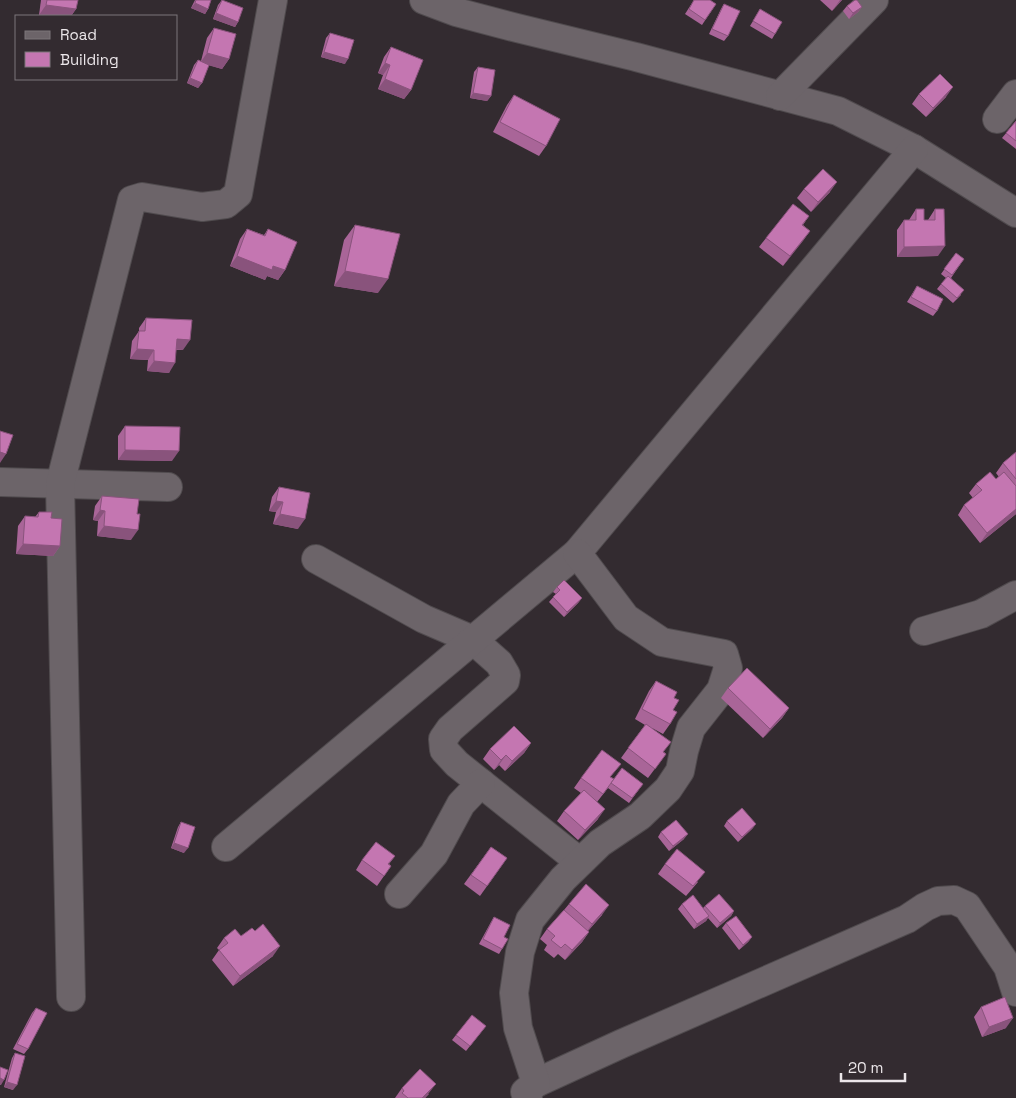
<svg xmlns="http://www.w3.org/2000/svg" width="1016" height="1098" font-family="'Space Grotesk',sans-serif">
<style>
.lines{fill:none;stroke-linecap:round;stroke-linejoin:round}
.minor-casing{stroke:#504b4e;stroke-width:30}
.minor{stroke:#6c6469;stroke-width:28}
.wall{fill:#a96598}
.shaded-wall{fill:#89537c}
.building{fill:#c476b1;stroke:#89537c}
</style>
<rect width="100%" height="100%" fill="#332b30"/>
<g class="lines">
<defs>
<g id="minor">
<polyline points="424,0 456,12 517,28 636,57 838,111 914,149 1016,213"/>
<polyline points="780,96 874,0"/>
<polyline points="997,119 1016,94"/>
<polyline points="0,482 168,487"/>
<polyline points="316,559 424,619 473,640 499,663 506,675 505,681 450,729 443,739 444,750 457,764 580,862"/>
<polyline points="924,631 981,614 1016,595"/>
<polyline points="226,847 577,553 914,149"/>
<polyline points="399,894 434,854 461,804 481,783"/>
<polyline points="71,997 60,484 132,200 142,197 202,207 226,204 238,194 273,0"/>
<polyline points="536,1083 621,1044 907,919 925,907 938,901 954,900 967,906 1008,967 1016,992"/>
<polyline points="528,1098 525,1092 536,1083 518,1028 514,993 520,952 530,920 563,879 600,843 640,816 668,789 680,771 684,751 691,728 721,690 728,668 724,654 662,642 626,618 577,553"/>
</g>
</defs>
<use href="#minor" class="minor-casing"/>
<use href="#minor" class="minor"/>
</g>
<g class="wall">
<polygon points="41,0 78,0 76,9 71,16 49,16 39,15"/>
<polygon points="195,0 211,0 208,9 205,14 191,8"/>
<polygon points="222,0 238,22 235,27 213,19 218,5"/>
<polygon points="694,0 716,4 702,25 685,14"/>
<polygon points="820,0 842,0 832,11"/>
<polygon points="724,4 728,36 724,41 709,34 721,9"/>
<polygon points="847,6 862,7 858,12 849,19 843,11"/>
<polygon points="760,9 775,34 772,39 750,26"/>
<polygon points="214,28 229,59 222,69 209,65 202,83 198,88 187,83 194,65 198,60 201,61 207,38"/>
<polygon points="330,33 345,64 321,57 326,38"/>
<polygon points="391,47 411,90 404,99 378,89 383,75 378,73 384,57"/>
<polygon points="478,67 491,96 487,101 470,98 474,72"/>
<polygon points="919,94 946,97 926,117 912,104"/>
<polygon points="514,95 546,146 539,156 493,132 507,105"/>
<polygon points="1016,121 1016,149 1002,138"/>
<polygon points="804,189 830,192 811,212 797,198"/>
<polygon points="916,209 924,220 928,220 935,209 938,256 897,257 897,230 904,220 909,220"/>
<polygon points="809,216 803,225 810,231 783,266 759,247 766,238"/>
<polygon points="355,225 378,293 334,286 344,240"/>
<polygon points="247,229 264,235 268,229 285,270 278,280 267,276 265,280 230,266 240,239"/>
<polygon points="956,253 964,259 951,278 961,295 953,303 937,289 946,278 941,274"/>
<polygon points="917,286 937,311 933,316 907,302"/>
<polygon points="146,318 183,350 176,350 169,373 147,371 148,360 130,359 132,341 139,331 139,328"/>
<polygon points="125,426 172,461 118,460 118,436"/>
<polygon points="1016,452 1016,514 980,543 958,515 964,505 973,498 969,493 976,484 996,479 999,477 996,473 1003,463"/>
<polygon points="279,487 298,529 273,524 276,512 269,511 272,497"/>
<polygon points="102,496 131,540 97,536 98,521 93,520 95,506"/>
<polygon points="39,512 51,518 60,546 53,556 16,554 18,526 25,516 35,517"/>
<polygon points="557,587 582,598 578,603 564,617 549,602 556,594 553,592"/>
<polygon points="656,681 674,698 673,710 670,724 663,734 652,728 664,752 666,754 648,778 621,758 645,725 635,719 649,691"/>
<polygon points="728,688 789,708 782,718 763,738 721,698"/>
<polygon points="531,743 524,753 505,771 499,765 494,770 483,759 490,749"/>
<polygon points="611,777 614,779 643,784 629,803 608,788 597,802 598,819 578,840 557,821 564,811 581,793 574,788 581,778"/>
<polygon points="727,821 756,824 752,829 738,842 724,826"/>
<polygon points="181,822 184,853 171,848 178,827"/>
<polygon points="661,832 684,839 669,851 658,837"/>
<polygon points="491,847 507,858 480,896 464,884"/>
<polygon points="395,856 389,864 391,866 377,886 356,870 362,860"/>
<polygon points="665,864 698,882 686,896 658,874"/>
<polygon points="569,904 602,915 588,931 589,932 582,942 565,960 558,954 554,958 544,950 547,945 540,939 547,929 564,910"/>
<polygon points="682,904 703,908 705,906 734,911 731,916 717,928 708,918 706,921 694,929 678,909"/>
<polygon points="494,917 504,937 502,949 499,954 479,944 491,922"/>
<polygon points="726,923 752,937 748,942 739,950 722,928"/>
<polygon points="241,936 273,956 233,986 212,960 219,950 217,948 224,938"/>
<polygon points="981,1007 1006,1028 982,1037 974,1017"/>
<polygon points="36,1008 28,1049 24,1054 13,1049 32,1013"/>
<polygon points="486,1026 466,1051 452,1040 456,1035"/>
<polygon points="15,1053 13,1090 4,1087 12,1058"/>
<polygon points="402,1088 429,1094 425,1098 395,1098"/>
</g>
<g class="shaded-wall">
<polygon points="840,0 842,0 832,11"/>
<polygon points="195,3 208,9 205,14 191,8"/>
<polygon points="46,5 76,9 71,16 49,16 39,15"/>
<polygon points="862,7 858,12 849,19 853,13"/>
<polygon points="216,13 238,22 235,27 213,19"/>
<polygon points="324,52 348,59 345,64 321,57"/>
<polygon points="207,53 229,59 222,69 200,63"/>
<polygon points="385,63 390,65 383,75 378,73"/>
<polygon points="190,78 202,83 198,88 187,83"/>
<polygon points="385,79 411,90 404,99 378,89"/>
<polygon points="953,87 946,97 926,117 933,108"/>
<polygon points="473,93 491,96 487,101 470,98"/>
<polygon points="837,182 830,192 811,212 818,202"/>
<polygon points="810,231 803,241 783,266 790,256"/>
<polygon points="945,246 938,256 897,257 904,247"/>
<polygon points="237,256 273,266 285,270 278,280 267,276 265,280 230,266"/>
<polygon points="345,271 388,279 378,293 334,286"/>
<polygon points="177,339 190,340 183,350 170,349"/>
<polygon points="137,349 154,350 148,360 130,359"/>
<polygon points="154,361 175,363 169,373 147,371"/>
<polygon points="125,450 179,451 172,461 118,460"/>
<polygon points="0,452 6,454 0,463"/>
<polygon points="276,501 283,502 276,512 269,511"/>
<polygon points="1016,509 1016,514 980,543 987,533"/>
<polygon points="100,510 105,511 98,521 93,520"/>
<polygon points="280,514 305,519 298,529 273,524"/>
<polygon points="104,526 138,530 131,540 97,536"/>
<polygon points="23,544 60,546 53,556 16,554"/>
<polygon points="582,598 578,603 564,617 567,612"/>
<polygon points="789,708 782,718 763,738 770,729"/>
<polygon points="531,743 524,753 505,771 512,761"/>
<polygon points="506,755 499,765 494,770 501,760"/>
<polygon points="605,809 598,819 578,840 585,830"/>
<polygon points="756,824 752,829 738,842 742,837"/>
<polygon points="688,834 684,839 669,851 673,846"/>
<polygon points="174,843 188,848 184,853 171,848"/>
<polygon points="609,905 602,915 585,934 592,924"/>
<polygon points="734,911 731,916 717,928 720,923"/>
<polygon points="709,916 706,921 694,929 697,924"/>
<polygon points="589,932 582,942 565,960 572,950"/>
<polygon points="752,937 748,942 739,950 743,945"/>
<polygon points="280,946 273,956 233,986 240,976"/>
<polygon points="1013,1018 1006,1028 982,1037 989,1027"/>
<polygon points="0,1078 4,1080 1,1085 0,1085"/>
<polygon points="7,1082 17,1085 13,1090 4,1087"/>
<polygon points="436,1084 425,1098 422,1098"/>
</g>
<g class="building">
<polygon points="47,0 78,0 76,9 46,5"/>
<polygon points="196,0 211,0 208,9 195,3"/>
<polygon points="222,0 243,8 238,22 216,13"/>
<polygon points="694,0 710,0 716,4 705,20 689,9"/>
<polygon points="855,0 857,0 862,7 853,13 847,6"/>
<polygon points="724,4 740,11 728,36 712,29"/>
<polygon points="760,9 782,22 775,34 753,21"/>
<polygon points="214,28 236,34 229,59 207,53"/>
<polygon points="330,33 354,40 348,59 324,52"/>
<polygon points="391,47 423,60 411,90 385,79 390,65 385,63"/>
<polygon points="198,60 209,65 202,83 190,78"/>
<polygon points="478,67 495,70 491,96 473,93"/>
<polygon points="940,74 953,87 933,108 919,94"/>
<polygon points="514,95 560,119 546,146 500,122"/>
<polygon points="1016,121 1016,141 1006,133"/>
<polygon points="823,169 837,182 818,202 804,189"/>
<polygon points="793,204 809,216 802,225 810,231 790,256 766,238"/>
<polygon points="916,209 924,209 924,220 935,220 935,209 944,209 945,246 904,247 904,220 916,220"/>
<polygon points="355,225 400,234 388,279 345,271"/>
<polygon points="247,229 265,236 268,229 297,242 285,270 273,266 272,270 237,256"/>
<polygon points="956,253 964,259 952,275 944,269"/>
<polygon points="948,276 964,290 957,298 941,284"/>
<polygon points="917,286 943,299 937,311 911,297"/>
<polygon points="146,318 192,320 190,340 177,339 175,363 154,361 154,350 137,349 139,331 145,331"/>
<polygon points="125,426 180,427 179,451 125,450"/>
<polygon points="0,431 13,435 6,454 0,452"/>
<polygon points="1016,452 1016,479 1003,463"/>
<polygon points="990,472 996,479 1004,472 1016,486 1016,509 987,533 964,505 982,490 976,484"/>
<polygon points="279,487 310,493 305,519 280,514 283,502 276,501"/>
<polygon points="102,496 139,499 137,514 140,514 138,530 104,526 105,511 100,510"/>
<polygon points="39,512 52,512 51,518 62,519 60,546 23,544 25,516 38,517"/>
<polygon points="564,580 582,598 567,612 553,597 560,590 557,587"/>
<polygon points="747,668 789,708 770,729 728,688"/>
<polygon points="656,681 677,692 674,698 679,700 673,710 677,712 670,724 642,709"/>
<polygon points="646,724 671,742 663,752 666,754 655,769 628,748"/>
<polygon points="514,726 531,743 512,761 506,755 501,760 490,749"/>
<polygon points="602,750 621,764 610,777 614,779 603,794 581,778"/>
<polygon points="622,768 643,784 632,798 611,783"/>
<polygon points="584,790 605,809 585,830 564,811"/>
<polygon points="742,808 756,824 742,837 727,821"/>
<polygon points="676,820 688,834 673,846 661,832"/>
<polygon points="181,822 195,827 188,848 174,843"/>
<polygon points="376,842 395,856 388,864 391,866 384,876 362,860"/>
<polygon points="491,847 507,858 487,886 471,875"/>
<polygon points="677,849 705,872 693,886 665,864"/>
<polygon points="586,884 609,905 592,924 569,904"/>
<polygon points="719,894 734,911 720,923 705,906"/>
<polygon points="693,895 709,916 697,924 682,904"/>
<polygon points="564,910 589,932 572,950 565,944 561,948 551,940 555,936 547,929"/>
<polygon points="736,916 752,937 743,945 726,923"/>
<polygon points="494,917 510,925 504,937 508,939 502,949 483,939"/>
<polygon points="263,924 280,946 240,976 219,950 228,943 224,938 235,929 241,936 252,928 255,931"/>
<polygon points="1005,997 1013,1018 989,1027 981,1007"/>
<polygon points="36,1008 47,1013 28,1049 17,1044"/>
<polygon points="472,1015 486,1026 470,1046 456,1035"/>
<polygon points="15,1053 25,1056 17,1085 7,1082"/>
<polygon points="0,1067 8,1070 4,1080 0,1078"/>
<polygon points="420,1069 436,1084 422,1098 408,1098 402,1093 404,1091 402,1088"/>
</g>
<rect x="15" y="15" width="162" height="65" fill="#332b30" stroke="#7d767a"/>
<rect x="25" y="31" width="25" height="8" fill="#6c6469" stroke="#7d767a"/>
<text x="60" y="40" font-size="15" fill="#ebe6e9">Road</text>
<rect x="25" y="52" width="25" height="15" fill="#c476b1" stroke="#7d767a"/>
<text x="60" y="65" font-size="15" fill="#ebe6e9">Building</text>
<path d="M841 1073v8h64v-8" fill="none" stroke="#ebe6e9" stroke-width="2.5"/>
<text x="848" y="1073" font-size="15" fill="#ebe6e9" stroke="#332b30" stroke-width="4" paint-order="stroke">20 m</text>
</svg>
